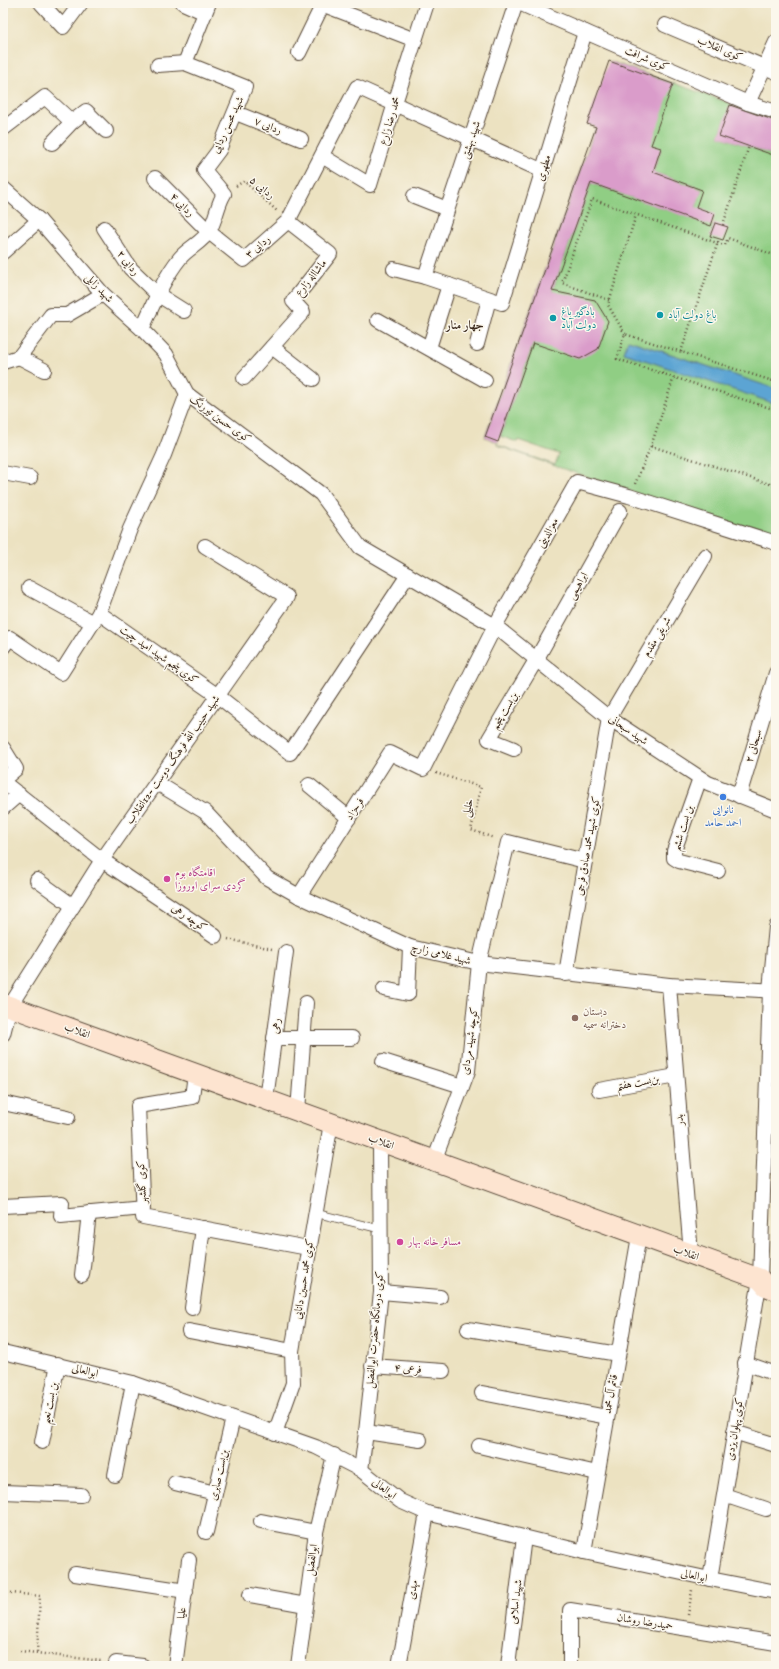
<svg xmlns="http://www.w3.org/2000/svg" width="779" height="1669" font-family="'IM FELL English',Amiri,serif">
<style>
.green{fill:#90ce84;stroke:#667c51}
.water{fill:#5ca4d3;stroke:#4c6778}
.building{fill:#da9cca}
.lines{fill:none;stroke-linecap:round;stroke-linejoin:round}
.lane-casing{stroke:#564636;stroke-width:9}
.street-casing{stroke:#564636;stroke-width:16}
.secondary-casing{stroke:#564636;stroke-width:22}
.path{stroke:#564636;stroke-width:2.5;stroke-dasharray:1 3;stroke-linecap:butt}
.lane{stroke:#fff;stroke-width:7}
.street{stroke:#fff;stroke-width:14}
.secondary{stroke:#fde4d0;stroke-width:20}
.culture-dot{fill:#0f9aa8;stroke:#fbf7ec;stroke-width:1.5}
.shop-dot{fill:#3f7fe0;stroke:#fbf7ec;stroke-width:1.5}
.hotel-dot{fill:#d1479c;stroke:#fbf7ec;stroke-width:1.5}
.education-dot{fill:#8d6e63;stroke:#fbf7ec;stroke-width:1.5}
.labels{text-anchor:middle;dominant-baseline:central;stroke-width:3;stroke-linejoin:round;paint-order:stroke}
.street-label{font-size:11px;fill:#3b2a1e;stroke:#fbf7ec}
.culture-label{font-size:11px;fill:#0d838f;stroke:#fbf7ec;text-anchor:start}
.shop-label{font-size:11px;fill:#366cbe;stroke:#fbf7ec}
.hotel-label{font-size:11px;fill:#b23c85;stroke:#fbf7ec;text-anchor:start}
.education-label{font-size:11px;fill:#785e54;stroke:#fbf7ec;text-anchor:start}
.neighbourhood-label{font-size:12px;font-weight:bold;fill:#3b2a1e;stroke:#fbf7ec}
</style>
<rect width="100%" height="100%" fill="#fbf7ec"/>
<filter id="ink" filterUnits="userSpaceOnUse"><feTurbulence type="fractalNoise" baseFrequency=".025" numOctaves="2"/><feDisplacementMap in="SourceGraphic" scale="8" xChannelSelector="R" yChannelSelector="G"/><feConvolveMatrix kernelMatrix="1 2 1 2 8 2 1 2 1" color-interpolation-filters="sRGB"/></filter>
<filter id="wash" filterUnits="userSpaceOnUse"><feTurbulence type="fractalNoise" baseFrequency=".012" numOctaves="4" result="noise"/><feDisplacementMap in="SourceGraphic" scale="16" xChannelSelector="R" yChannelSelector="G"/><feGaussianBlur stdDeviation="0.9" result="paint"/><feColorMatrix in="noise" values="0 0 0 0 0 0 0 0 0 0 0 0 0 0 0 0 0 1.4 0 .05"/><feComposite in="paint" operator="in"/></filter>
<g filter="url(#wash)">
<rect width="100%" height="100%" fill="#ece2c1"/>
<polygon class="green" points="609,61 776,119 776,121 731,105 719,136 776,156 776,389 629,340 624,353 776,404 776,541 555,466 497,445 498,442 485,437 596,127 587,124 596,127 485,437 498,442 497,445 555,465 559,454 518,440 517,442 500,436 591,183 713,226 715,223 696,207 702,189 653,172 661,149 651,145"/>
<polygon class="water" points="628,340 776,389 776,404 624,353"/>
<g id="blocks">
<g class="building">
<polygon points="609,61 673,84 651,145 661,148 653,172 702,190 696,207 715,214 711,226 591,183 552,291 595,300 608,321 598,349 580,359 533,343 498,442 485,437 596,127 587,124"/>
<polygon points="730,105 776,121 776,156 719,136"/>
<polygon points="715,223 728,227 723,240 710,236"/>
</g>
</g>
</g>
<g filter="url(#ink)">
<use href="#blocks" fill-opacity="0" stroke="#564636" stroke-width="1"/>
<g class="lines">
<defs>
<polyline id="lane" points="315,1213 380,1229"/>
<g id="street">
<polyline points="41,3 63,27 81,3"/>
<polyline points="183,3 205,13"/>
<polyline points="319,3 415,40"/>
<polyline points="519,3 748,103 776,112"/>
<polyline points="665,25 776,72"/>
<polyline points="299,53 323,4"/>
<polyline points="158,65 185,63"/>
<polyline points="748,103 776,42"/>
<polyline points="236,113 301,139"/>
<polyline points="3,129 45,97 72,122 86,111 106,131"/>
<polyline points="52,143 72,122"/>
<polyline points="322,156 370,185 395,103 427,3"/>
<polyline points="155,178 209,232 244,260 288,221 357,87 543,171"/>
<polyline points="3,188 39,220 103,294 142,329 166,354 187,394"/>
<polyline points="414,196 447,209"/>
<polyline points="104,228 130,268 157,294 184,311"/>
<polyline points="3,252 39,220"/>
<polyline points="394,269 425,277 502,303 585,32"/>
<polyline points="425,277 516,3"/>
<polyline points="378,320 485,380"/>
<path d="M 142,329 C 153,305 163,279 180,258 C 188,248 203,242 209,231 C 216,220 217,205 224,194 L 204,170 L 219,150 L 245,87 L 185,63 L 209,3"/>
<polyline points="477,344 489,299"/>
<polyline points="272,347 313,379"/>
<polyline points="429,348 449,285"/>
<polyline points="19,357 44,370"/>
<polyline points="3,362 19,357 51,315 67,315 103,294"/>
<polyline points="244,378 303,312 293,301 330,254 288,221"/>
<polyline points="3,473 30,478"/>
<polyline points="29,588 93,623"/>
<polyline points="99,613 218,696 290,753 408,575"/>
<polyline points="3,647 10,638 61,673 99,613 130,529 164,455 187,394 321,494 360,547 495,626 609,718 708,783 776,810"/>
<polyline points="3,748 16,769 3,780"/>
<polyline points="514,749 489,739 536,660 620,511"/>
<polyline points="700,778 674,851 674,858 679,861 718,871"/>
<polyline points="3,782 102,860 215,936"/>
<polyline points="157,783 205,812 267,878 299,896 410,947 479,963 669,985 776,991"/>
<polyline points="309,785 349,818"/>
<polyline points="739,796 776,673"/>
<polyline points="3,808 19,794"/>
<polyline points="37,880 73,906"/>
<polyline points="299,896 390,753 423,769 495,626 577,482 629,496 776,543"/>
<polyline points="566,974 609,718 705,556"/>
<polyline points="669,985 691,1254"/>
<polyline points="384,989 408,994 410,947"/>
<polyline points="3,1034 10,1006 102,860 287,597 205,546"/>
<polyline points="274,1038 352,1038"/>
<polyline points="383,1061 462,1086"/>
<polyline points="195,1074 192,1097 138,1106 143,1217 308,1248"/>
<polyline points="599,1090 676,1076"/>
<polyline points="266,1099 286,952"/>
<polyline points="3,1103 68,1117"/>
<polyline points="298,1111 306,1003"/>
<polyline points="434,1161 468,1071 479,963 508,842 585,861"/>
<polyline points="3,1206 62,1203 61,1216 143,1208"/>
<polyline points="82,1275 89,1213"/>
<polyline points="381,1292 440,1297"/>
<polyline points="192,1308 203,1228"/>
<polyline points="468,1329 618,1354"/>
<polyline points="189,1331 292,1351"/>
<polyline points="3,1352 133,1383 316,1447 361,1470 400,1501 427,1513 584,1552 710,1579 776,1592"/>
<polyline points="745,1363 776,1374"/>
<polyline points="372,1366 443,1371"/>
<polyline points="482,1393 607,1417"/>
<polyline points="366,1432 420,1440"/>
<polyline points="734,1432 776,1445"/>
<polyline points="275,1433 293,1383 292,1351 331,1123"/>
<polyline points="42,1442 58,1364"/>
<polyline points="479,1446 597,1473"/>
<polyline points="361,1470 366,1432 381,1292 380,1141"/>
<polyline points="115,1475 133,1383"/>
<polyline points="175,1483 215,1493"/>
<polyline points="3,1492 81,1495"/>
<polyline points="724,1495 766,1509"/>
<polyline points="261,1521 316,1532"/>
<polyline points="206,1532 233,1418"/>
<polyline points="584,1552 639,1236"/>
<polyline points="75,1574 186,1591"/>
<polyline points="710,1579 760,1279 770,990 776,927"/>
<polyline points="250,1595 306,1605"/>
<polyline points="116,1663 143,1666"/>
<polyline points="175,1666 189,1560"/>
<polyline points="298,1666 316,1532 334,1455"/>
<polyline points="399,1666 427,1513"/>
<polyline points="508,1666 524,1537"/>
<polyline points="570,1666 570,1610 776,1643"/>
</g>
<polyline id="secondary" points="3,1004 760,1279 766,1286 776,1290"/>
</defs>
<use href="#lane" class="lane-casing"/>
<use href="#street" class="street-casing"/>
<use href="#secondary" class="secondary-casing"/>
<g class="path">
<polyline points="236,186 244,181 277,211"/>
<polyline points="723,225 749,146"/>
<polyline points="609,300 562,283 592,199 717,243 725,245 728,238 771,254 776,257"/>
<polyline points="625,334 608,305 636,215"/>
<polyline points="681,352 719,239"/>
<polyline points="776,382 625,334 617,359 776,410"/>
<polyline points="651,446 776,486"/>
<polyline points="635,484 651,446 674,377"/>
<polyline points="436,773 481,787 471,830 494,838"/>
<polyline points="228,939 272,949"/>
<polyline points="3,1592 40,1596 37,1653"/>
<polyline points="688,1615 692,1590"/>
<polyline points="20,1651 101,1661"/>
</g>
<use href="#lane" class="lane"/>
<use href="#street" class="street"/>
<use href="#secondary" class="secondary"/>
</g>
</g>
<g class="culture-dot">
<circle cx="660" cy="315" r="4"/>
<circle cx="553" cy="318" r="4"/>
</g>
<circle class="shop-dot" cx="723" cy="797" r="4"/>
<g class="hotel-dot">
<circle cx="167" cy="879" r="4"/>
<circle cx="400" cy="1242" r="4"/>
</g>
<circle class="education-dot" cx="575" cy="1018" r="4"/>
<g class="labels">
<g class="street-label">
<text transform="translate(720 49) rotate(23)">کوی انقلاب</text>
<text transform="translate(647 59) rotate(23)">کوی شرافت</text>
<text transform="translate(390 121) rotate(-73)">محمد رضا زارع</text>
<text transform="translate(228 125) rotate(-65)">شهید محسن ردایی</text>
<text transform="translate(268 126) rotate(22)">ردایی ۷</text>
<text transform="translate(471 140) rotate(-71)">شهید بهشتی</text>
<text transform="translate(544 168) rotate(-73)">مطهری</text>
<text transform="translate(262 188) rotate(40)">ردایی ۵</text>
<text transform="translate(182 205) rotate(45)">ردایی ۴</text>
<text transform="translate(258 247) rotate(-40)">ردایی ۳</text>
<text transform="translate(128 263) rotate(52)">ردایی ۲</text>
<text transform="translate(311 278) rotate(-51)">ماشااله زارع</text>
<text transform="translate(99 288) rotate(47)">شهید زابلی</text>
<text transform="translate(220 419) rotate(36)">کوی حسین تیررنگ</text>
<text transform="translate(548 533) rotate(-60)">معزالدینی</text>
<text transform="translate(578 586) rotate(-60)">ابراهیمی</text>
<text transform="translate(657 637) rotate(-59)">شریفی مقدم</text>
<text transform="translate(159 655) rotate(35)">کوی پنجم شهید امید چیت</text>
<text transform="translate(505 711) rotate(-59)">بن‌بست پنجم</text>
<text transform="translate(628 730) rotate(34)">شهید سبحانی</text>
<text transform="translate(754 746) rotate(-73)">سبحانی ۲</text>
<text transform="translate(173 760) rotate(-55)">شهید حبیب الله فرهنگ دوست -12انقلاب</text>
<text transform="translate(468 808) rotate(-77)">خلیلی</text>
<text transform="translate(355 809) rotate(-57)">فرحزاد</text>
<text transform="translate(683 828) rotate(-72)">بن بست ششم</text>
<text transform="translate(588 846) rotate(-80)">کوی شهید محمد صادق فرجی</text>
<text transform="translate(189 918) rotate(34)">کوچه رهی</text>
<text transform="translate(441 954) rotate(14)">شهید غلامی زارچ</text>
<text transform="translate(276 1026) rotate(-82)">رهی</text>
<text transform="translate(77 1031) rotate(20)">انقلاب</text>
<text transform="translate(470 1041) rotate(-82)">کوچه شهید مردای</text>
<text transform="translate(638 1083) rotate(-10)">بن‌بست هفتم</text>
<text transform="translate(680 1120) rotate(-95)">بدر</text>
<text transform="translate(381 1142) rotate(20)">انقلاب</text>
<text transform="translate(142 1182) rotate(-93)">کوی گلشهر</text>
<text transform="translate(686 1253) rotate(20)">انقلاب</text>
<text transform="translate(304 1279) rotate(-81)">کوی محمد حسین دانایی</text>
<text transform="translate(375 1330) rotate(-85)">کوی درمانگاه حضرت ابوالفضل</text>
<text transform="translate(408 1369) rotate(4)">فرعی ۴</text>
<text transform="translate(85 1371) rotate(14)">ابوالعالی</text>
<text transform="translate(611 1394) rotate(-80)">قائم آل محمد</text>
<text transform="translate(50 1403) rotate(-78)">بن بست نعیم</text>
<text transform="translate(735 1429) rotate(-81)">کوی پهلوان یزدی</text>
<text transform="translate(219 1475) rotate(-77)">بن‌بست صابری</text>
<text transform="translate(384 1489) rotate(38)">ابوالعالی</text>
<text transform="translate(312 1560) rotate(-82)">ابوالفضل</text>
<text transform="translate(694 1576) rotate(12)">ابوالعالی</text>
<text transform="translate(413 1590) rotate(-80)">مهدی</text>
<text transform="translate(516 1602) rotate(-83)">شهید اسلامی</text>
<text transform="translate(182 1613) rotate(-82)">علیا</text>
<text transform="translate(645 1622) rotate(9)">حمیدرضا روشان</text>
</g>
<g class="culture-label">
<text x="561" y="312">بادگیر باغ<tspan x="561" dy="13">دولت آباد</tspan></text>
<text x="668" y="315">باغ دولت آباد</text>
</g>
<g class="shop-label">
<text x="723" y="810">نانوایی<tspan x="723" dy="13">احمد حامد</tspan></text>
</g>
<g class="hotel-label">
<text x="175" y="873">اقامتگاه بوم<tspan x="175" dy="13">گردی سرای اوروزا</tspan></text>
<text x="408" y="1242">مسافر خانه بهار</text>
</g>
<g class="education-label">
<text x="583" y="1012">دبستان<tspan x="583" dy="13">دخترانه سمیه</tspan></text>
</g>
<g class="neighbourhood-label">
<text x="465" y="325">جهار منار</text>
</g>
</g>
<rect width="779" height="1669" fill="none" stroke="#fbf7ec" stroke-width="16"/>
</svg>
